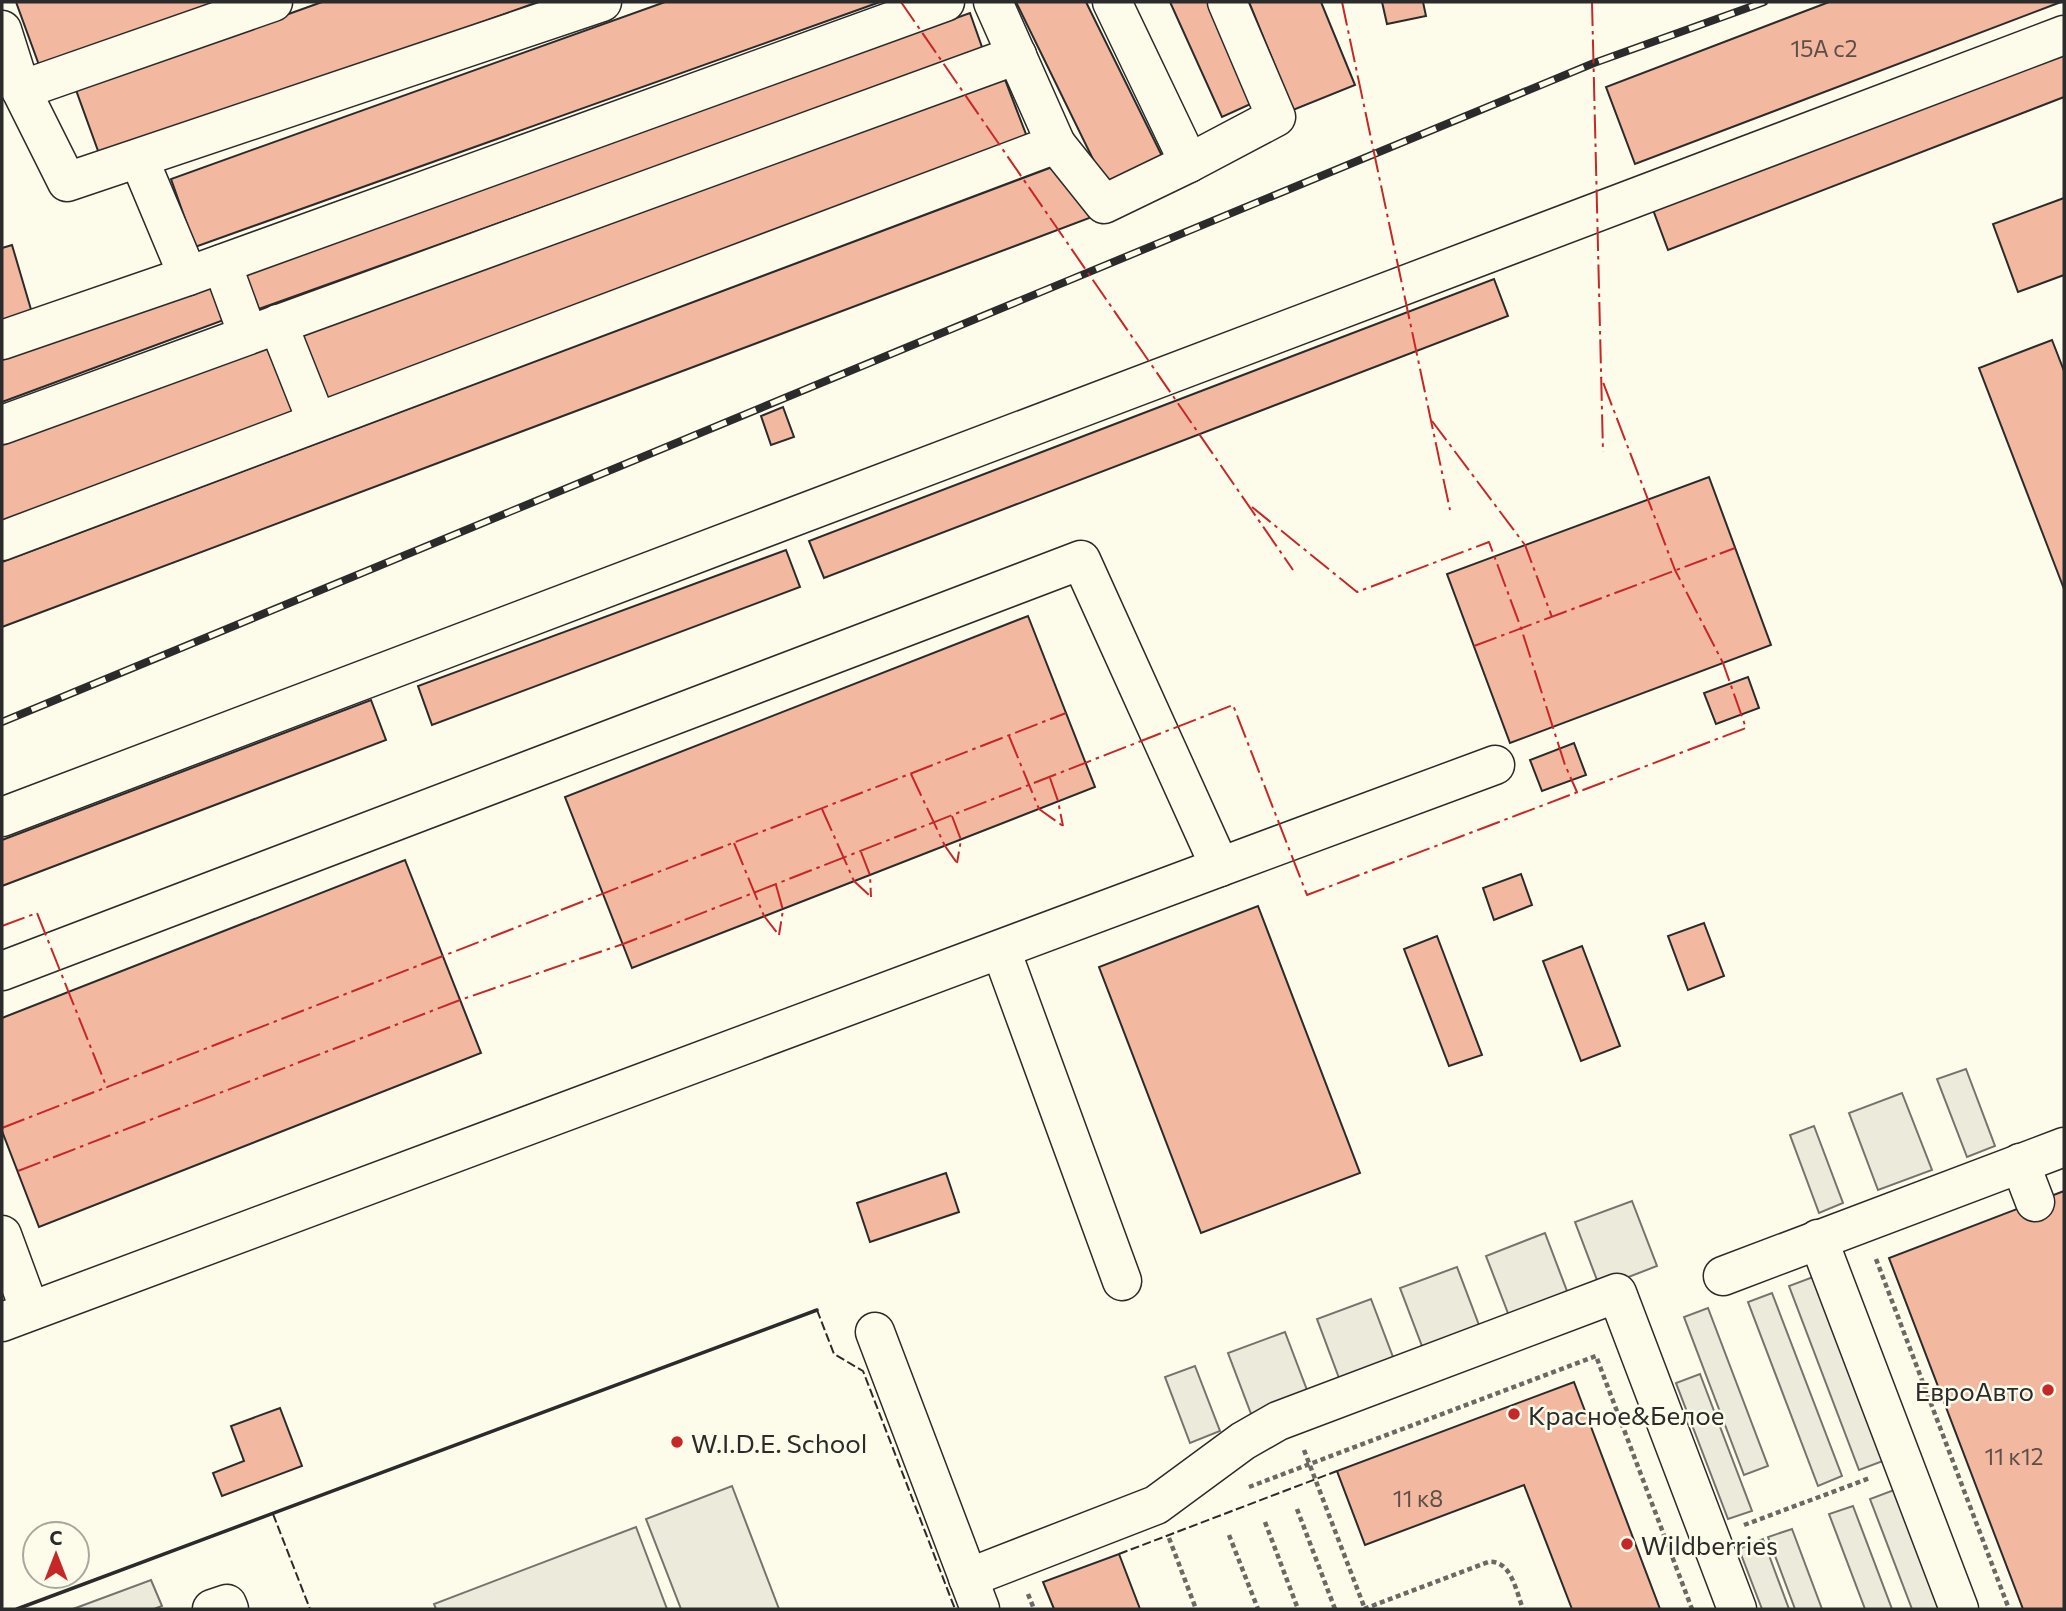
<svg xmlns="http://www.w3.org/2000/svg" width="2066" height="1611" font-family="Commissioner,sans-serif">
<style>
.green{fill:#ecebdb;stroke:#74746e;stroke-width:2}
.parking{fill:#eceadb;stroke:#74746e;stroke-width:2}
.building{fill:#f2b8a0;stroke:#2b2b2b;stroke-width:2}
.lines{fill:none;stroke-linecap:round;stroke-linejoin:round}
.minor-casing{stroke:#2b2b2b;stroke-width:41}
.path{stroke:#6a6964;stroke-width:4.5;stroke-dasharray:5 3.5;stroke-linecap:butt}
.minor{stroke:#fdfbea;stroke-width:38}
.rail-casing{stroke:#2b2b2b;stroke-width:8}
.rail{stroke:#fdfbea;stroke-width:5;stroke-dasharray:16;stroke-linecap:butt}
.fence{stroke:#2b2b2b;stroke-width:2;stroke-dasharray:9 3.5;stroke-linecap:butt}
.wall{stroke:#2b2b2b;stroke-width:3.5}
.power{stroke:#c62828;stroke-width:2;stroke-dasharray:24 5 3.5 5;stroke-linecap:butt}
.poi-dot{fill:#c62828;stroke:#fdfbea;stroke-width:2.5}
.labels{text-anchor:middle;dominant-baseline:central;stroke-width:5;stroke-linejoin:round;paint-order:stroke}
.number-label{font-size:23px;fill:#5d4e48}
.poi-label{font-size:26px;fill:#2b2b2b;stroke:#fdfbea;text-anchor:start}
</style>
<rect width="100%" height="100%" fill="#fdfbea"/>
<g class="green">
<polygon points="732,1486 779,1609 681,1609 646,1519"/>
<polygon points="636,1527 667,1609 436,1609 434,1604"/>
</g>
<g class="parking">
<polygon points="1966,1069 1995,1146 1967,1157 1937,1079"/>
<polygon points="1902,1093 1932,1170 1878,1190 1849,1113"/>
<polygon points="1814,1126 1843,1203 1819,1213 1790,1135"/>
<polygon points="1632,1201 1657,1266 1600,1288 1575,1222"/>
<polygon points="1545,1233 1570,1299 1511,1321 1486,1256"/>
<polygon points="1457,1267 1482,1333 1425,1354 1400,1288"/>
<polygon points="1813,1277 1883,1461 1859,1470 1789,1286"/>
<polygon points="1772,1293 1842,1476 1818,1486 1748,1302"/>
<polygon points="1371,1299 1396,1365 1342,1386 1317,1319"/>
<polygon points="1708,1308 1768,1466 1744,1475 1684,1317"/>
<polygon points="1285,1332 1310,1398 1253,1419 1228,1353"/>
<polygon points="1195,1366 1220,1431 1190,1443 1165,1377"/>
<polygon points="1700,1374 1752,1511 1728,1519 1676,1383"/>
<polygon points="1894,1490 1939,1609 1912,1609 1870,1499"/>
<polygon points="1853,1506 1892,1609 1865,1609 1829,1514"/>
<polygon points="1792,1529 1822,1609 1795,1609 1768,1537"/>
<polygon points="1763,1539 1789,1609 1762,1609 1739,1549"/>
<polygon points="151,1580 162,1606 154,1609 73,1609"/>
</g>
<g class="building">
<polygon points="16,2 218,2 39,65"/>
<polygon points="322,2 538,2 101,159 76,90"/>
<polygon points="665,2 880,2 195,247 171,179"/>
<polygon points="1016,2 1086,2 1166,164 1109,192"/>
<polygon points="1170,2 1210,2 1255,102 1222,117"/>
<polygon points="1249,2 1321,2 1355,85 1293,110"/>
<polygon points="1382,2 1423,2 1426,16 1387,24"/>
<polygon points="1829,2 2061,2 1635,164 1606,87"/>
<polygon points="970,13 983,50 256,310 242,274"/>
<polygon points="2064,47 2064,97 1668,250 1652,207"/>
<polygon points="1004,77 1029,142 320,403 296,338"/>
<polygon points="1071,160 1092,217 2,627 2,562"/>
<polygon points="2064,198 2064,275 2018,292 1993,224"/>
<polygon points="12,245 35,323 2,333 2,248"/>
<polygon points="1494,279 1508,316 824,578 809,541"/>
<polygon points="219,280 232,317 2,402 2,360"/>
<polygon points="2052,340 2064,371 2064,589 1979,368"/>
<polygon points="278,341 303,410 2,523 2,445"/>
<polygon points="783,407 794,437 771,445 761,416"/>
<polygon points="1709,477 1771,645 1510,743 1447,574"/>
<polygon points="786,550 800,587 432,725 418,686"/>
<polygon points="1028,616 1095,787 632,968 565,797"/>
<polygon points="1748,677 1759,708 1716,724 1704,693"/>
<polygon points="371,700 386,740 2,886 2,840"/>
<polygon points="1574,743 1586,775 1542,791 1530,760"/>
<polygon points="405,860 481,1053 39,1227 2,1131 2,1018"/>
<polygon points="1521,874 1532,905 1494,920 1483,888"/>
<polygon points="1258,906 1360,1173 1201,1233 1099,967"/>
<polygon points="1704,923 1724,976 1688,990 1668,936"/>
<polygon points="1437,936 1482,1055 1449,1066 1404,949"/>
<polygon points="1582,946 1620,1046 1581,1061 1543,961"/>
<polygon points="946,1173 959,1212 870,1242 857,1203"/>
<polygon points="2064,1191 2064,1609 2023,1609 1889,1258"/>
<polygon points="1574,1382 1660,1609 1572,1609 1524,1485 1365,1545 1337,1471"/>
<polygon points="280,1408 302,1466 222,1496 213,1473 244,1461 231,1426"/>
<polygon points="1119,1554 1140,1609 1054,1609 1043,1582"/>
</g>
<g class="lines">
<defs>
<g id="minor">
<polyline points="2,30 21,90 67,182 602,2"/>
<polyline points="21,90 273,2"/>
<polyline points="1056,144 1104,204 1189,163 1112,2"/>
<polyline points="139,159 188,276"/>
<polyline points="1189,163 1276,117 1227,2"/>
<polyline points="222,264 248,335"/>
<polyline points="278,324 317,422"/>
<polyline points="2,340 188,276 945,2"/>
<polyline points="2,425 1017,55"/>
<polyline points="2,541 1056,144 993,2"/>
<polyline points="2,817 2064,35"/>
<polyline points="1220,867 1495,765"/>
<polyline points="1001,950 1122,1281"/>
<polyline points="2,971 1081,560 1220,867 2,1322"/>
<polyline points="2020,1163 2035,1202"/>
<polyline points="2,1235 30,1311"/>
<polyline points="1818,1239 1959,1609"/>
<polyline points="1723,1276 2064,1147"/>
<polyline points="875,1332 980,1609"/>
<polyline points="968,1578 1156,1505 1243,1441 1278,1421 1617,1293 1737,1609"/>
<polyline points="212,1609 227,1604 229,1609"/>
</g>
</defs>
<use href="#minor" class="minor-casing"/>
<g class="path">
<polyline points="1876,1259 2009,1609"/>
<polyline points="1304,1450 1365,1609"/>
<polyline points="1249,1487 1596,1356 1692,1609"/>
<polyline points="1297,1509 1335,1609"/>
<polyline points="1265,1522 1298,1609"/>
<polyline points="1744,1525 1870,1478"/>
<polyline points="1229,1535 1258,1609"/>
<polyline points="1169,1538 1196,1609"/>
<polyline points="1028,1594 1034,1609"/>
<path d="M 1364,1609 L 1488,1562 C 1511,1559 1516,1591 1523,1609"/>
</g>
<use href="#minor" class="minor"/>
<defs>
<polyline id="rail" points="2,722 1594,63 1764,2"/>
</defs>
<use href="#rail" class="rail-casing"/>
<use href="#rail" class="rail"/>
<g class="fence">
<polyline points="817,1310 834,1354 863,1371 955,1609"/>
<polyline points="273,1514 310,1609"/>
<polyline points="1119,1554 1337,1471"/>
</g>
<polyline class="wall" points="17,1609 817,1310"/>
<g class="power">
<polyline points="901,2 1293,570"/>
<polyline points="1342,2 1450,510"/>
<polyline points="1592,2 1603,452"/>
<polyline points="1432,421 1525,545 1552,617"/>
<polyline points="1252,507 1357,592 1489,542 1521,628 1565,765 1577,792"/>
<polyline points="1474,646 1735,548"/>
<polyline points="1009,736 1039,809 1063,826"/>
<polyline points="911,774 945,846 957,863"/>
<polyline points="1050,778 1058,801 1063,826"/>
<polyline points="822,809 854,881 871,897"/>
<polyline points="952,816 961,840 957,863"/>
<polyline points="734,843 764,916 779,935"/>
<polyline points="861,852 870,875 871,897"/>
<polyline points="776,885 783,910 779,935"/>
<polyline points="2,926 37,913 107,1088"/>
<polyline points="2,1128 1066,713"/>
<polyline points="18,1171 460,1000 623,944 1233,705 1307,895 1746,728 1723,663 1675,570 1601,377"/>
</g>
</g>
<g class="poi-dot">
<circle cx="2048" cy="1390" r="7"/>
<circle cx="1514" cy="1414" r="7"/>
<circle cx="677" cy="1442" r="7"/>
<circle cx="1627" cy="1544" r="7"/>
</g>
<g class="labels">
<g class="number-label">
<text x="1824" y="48">15А с2</text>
<text x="2014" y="1456">11 к12</text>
<text x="1418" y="1498">11 к8</text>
</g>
<g class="poi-label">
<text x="2034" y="1390" text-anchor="end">ЕвроАвто</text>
<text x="1528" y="1414">Красное&amp;Белое</text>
<text x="691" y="1442">W.I.D.E. School</text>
<text x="1641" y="1544">Wildberries</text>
</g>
</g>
<rect width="2066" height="1611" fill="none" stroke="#2b2b2b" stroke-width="7"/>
<g transform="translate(56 1555)"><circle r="33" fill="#fdfbea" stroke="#a9a89e" stroke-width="2"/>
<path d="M0-5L12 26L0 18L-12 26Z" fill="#c62828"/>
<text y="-10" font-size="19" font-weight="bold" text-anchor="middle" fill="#2b2b2b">С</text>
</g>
</svg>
